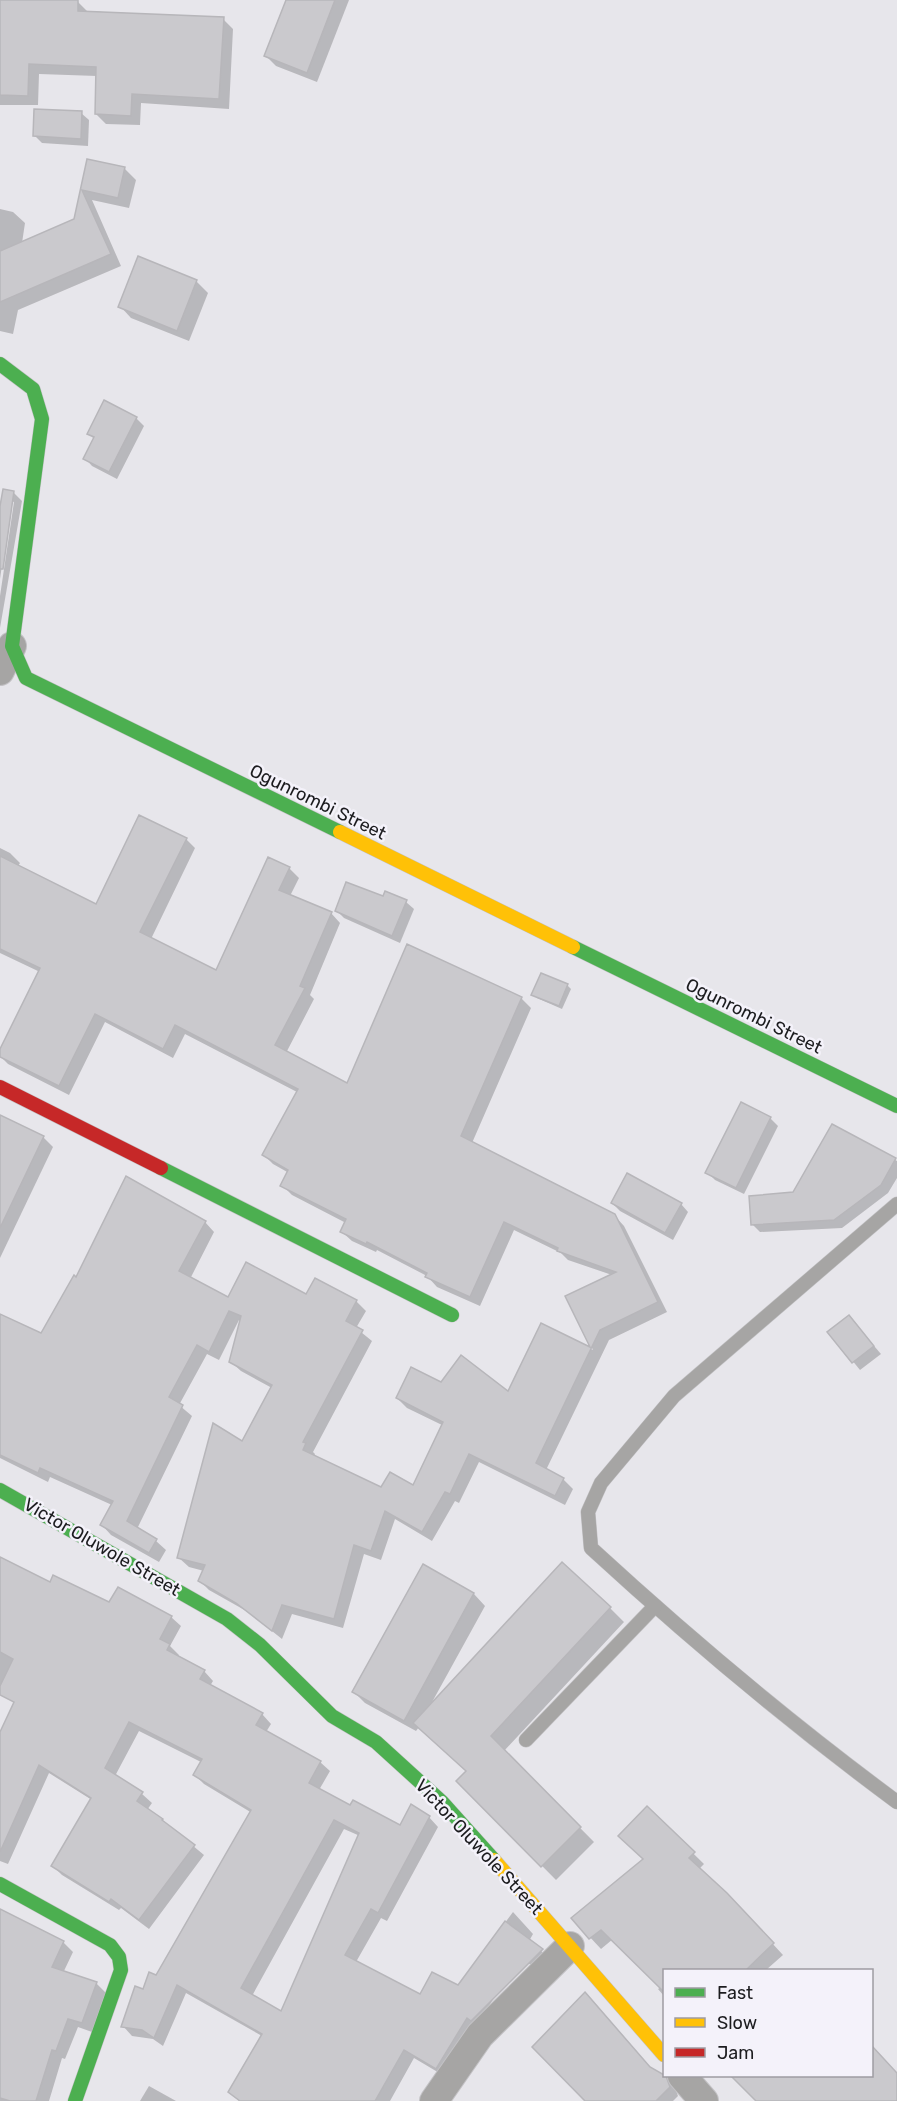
<svg xmlns="http://www.w3.org/2000/svg" width="897" height="2101" font-family="Rubik,sans-serif">
<style>
.shadow{fill:#0003;fill-rule:evenodd}
.building{fill:#cac9cd;stroke:#b7b6ba;stroke-width:1.5;fill-rule:evenodd}
.lines{fill:none;stroke-linecap:round;stroke-linejoin:round}
.lane-casing{stroke:#c3c2c5;stroke-width:15}
.street-casing{stroke:#c3c2c5;stroke-width:30}
.fast-casing{stroke:#c3c2c5;stroke-width:15}
.slow-casing{stroke:#c3c2c5;stroke-width:15}
.jam-casing{stroke:#c3c2c5;stroke-width:15}
.lane{stroke:#a6a5a4;stroke-width:14}
.street{stroke:#a6a5a4;stroke-width:28}
.fast{stroke:#4caf50;stroke-width:14}
.slow{stroke:#ffc107;stroke-width:14}
.jam{stroke:#c62828;stroke-width:14}
.labels{text-anchor:middle;dominant-baseline:central;stroke-width:5;stroke-linejoin:round;paint-order:stroke}
.street-label{font-size:18px;fill:#1c1c1f;stroke:#f4f2fa}
</style>
<rect width="100%" height="100%" fill="#e7e6eb"/>
<g class="shadow">
<polygon points="0,0 77,1 87,11 223,19 233,29 229,109 141,103 140,125 106,124 96,114 97,76 39,74 38,105 0,105"/>
<polygon points="287,0 349,0 317,82 276,66 266,56"/>
<polygon points="81,113 89,120 88,146 42,143 34,135"/>
<polygon points="89,160 124,168 136,180 129,208 92,200 121,266 18,310 13,334 0,331 0,209 13,212 25,223 22,243 75,220"/>
<polygon points="139,258 197,282 208,293 189,341 131,318 120,306"/>
<polygon points="136,418 144,426 117,479 92,466 85,458 94,439 89,433"/>
<polygon points="13,492 22,501 0,628 0,596 14,502 11,501 10,509 0,579 0,503"/>
<polygon points="186,839 195,848 151,939 217,972 289,868 299,878 290,896 331,913 340,923 310,995 314,999 286,1053 348,1085 408,946 522,999 531,1008 472,1143 614,1215 624,1226 667,1312 609,1340 546,1470 563,1479 573,1489 565,1505 479,1462 459,1503 455,1501 432,1541 395,1519 381,1560 364,1554 343,1628 292,1614 282,1639 248,1612 209,1590 199,1580 204,1571 189,1567 179,1558 272,1388 241,1371 231,1362 242,1321 239,1320 219,1360 207,1354 179,1405 192,1416 137,1529 156,1541 166,1550 159,1562 111,1535 102,1525 112,1505 50,1477 48,1482 0,1458 0,1316 41,1335 77,1279 205,1222 214,1232 190,1279 229,1299 307,1296 356,1301 366,1311 356,1328 372,1341 313,1452 315,1454 314,1456 382,1489 413,1487 442,1425 407,1408 397,1398 442,1384 508,1394 542,1325 593,1350 567,1297 612,1275 568,1260 561,1253 514,1230 480,1306 437,1287 427,1276 377,1250 376,1252 352,1241 342,1232 346,1223 292,1195 282,1185 289,1173 273,1164 263,1154 297,1092 185,1034 173,1058 105,1022 69,1095 8,1064 0,1056 0,1052 40,972 0,953 0,848 10,853 20,863 18,866 97,906"/>
<polygon points="406,902 414,909 400,943 344,918 336,910"/>
<polygon points="567,985 571,989 562,1009 537,998 533,995"/>
<polygon points="0,1117 43,1137 53,1147 0,1258"/>
<polygon points="770,1118 778,1126 744,1194 715,1180 707,1172"/>
<polygon points="833,1126 897,1161 897,1178 888,1193 842,1228 760,1232 752,1224 794,1194"/>
<polygon points="612,1203 681,1204 688,1212 673,1240 620,1211"/>
<polygon points="849,1317 881,1354 860,1370 829,1332"/>
<path d="M 0,1558 L 51,1584 L 110,1604 L 171,1617 L 181,1626 L 170,1646 L 179,1655 L 177,1658 L 204,1671 L 213,1681 L 210,1686 L 262,1714 L 271,1724 L 266,1732 L 320,1762 L 330,1771 L 319,1790 L 351,1807 L 401,1827 L 428,1816 L 438,1827 L 387,1921 L 381,1918 L 356,1962 L 421,1996 L 458,1987 L 513,1912 L 533,1934 L 529,1941 L 552,1960 L 541,1970 L 518,1958 L 446,2077 L 414,2058 L 390,2101 L 239,2101 L 230,2092 L 262,2036 L 186,1993 L 163,2046 L 153,2039 L 132,2036 L 123,2026 L 144,1991 L 157,1977 L 252,1813 L 204,1784 L 195,1775 L 201,1762 L 139,1731 L 115,1776 L 142,1794 L 152,1803 L 147,1810 L 162,1820 L 204,1855 L 149,1929 L 121,1908 L 119,1910 L 62,1875 L 53,1866 L 92,1800 L 49,1773 L 8,1864 L 0,1861 L 0,1736 L 23,1684 L 0,1687 ZM 344,1829 L 360,1836 L 282,2013 L 252,1996 Z"/>
<polygon points="423,1566 474,1594 485,1606 431,1704 610,1608 624,1622 504,1751 594,1842 556,1880 458,1781 467,1772 419,1727 416,1731 365,1703 354,1692"/>
<polygon points="647,1808 704,1864 699,1869 737,1905 783,1955 766,1970 664,1970 664,1996 658,1989 661,1987 613,1939 601,1949 573,1919 645,1860"/>
<polygon points="0,1911 63,1942 73,1952 63,1973 96,1983 106,1993 92,2032 78,2027 65,2059 62,2058 49,2101 0,2101"/>
<polygon points="872,2048 897,2074 897,2101 758,2101 734,2076 872,2076"/>
<polygon points="652,2071 665,2076 674,2085 678,2096 673,2101 587,2101"/>
<polygon points="149,2086 176,2101 140,2101"/>
</g>
<g class="building">
<polygon points="0,0 78,0 78,11 224,17 219,99 132,94 131,116 95,114 96,67 29,64 28,96 0,95"/>
<polygon points="286,0 335,0 307,73 264,56"/>
<polygon points="34,109 82,111 81,139 33,136"/>
<polygon points="87,159 125,167 118,198 82,190 111,254 0,302 0,251 74,219"/>
<polygon points="138,256 197,280 177,331 118,307"/>
<polygon points="104,400 137,417 109,472 83,459 94,437 87,434"/>
<polygon points="3,489 14,491 3,569 0,569 0,506"/>
<polygon points="139,815 187,838 140,932 216,970 268,857 290,867 279,890 332,912 300,986 305,988 275,1045 347,1083 407,944 522,997 461,1136 615,1214 658,1302 600,1330 536,1463 564,1478 555,1496 469,1454 450,1494 445,1492 422,1532 385,1511 371,1551 354,1545 334,1619 282,1605 272,1631 236,1603 198,1581 205,1565 177,1558 213,1423 242,1441 272,1385 229,1362 241,1316 229,1311 209,1352 197,1345 169,1397 183,1405 127,1521 157,1539 149,1553 100,1525 113,1501 40,1468 38,1473 0,1455 0,1314 41,1333 74,1275 76,1277 126,1176 206,1221 179,1271 228,1297 246,1262 306,1294 315,1278 357,1300 346,1321 363,1330 303,1442 306,1443 303,1450 381,1487 390,1472 413,1485 443,1422 396,1398 411,1367 441,1382 461,1355 508,1391 541,1323 590,1347 565,1296 616,1272 557,1251 558,1248 504,1222 470,1297 425,1277 427,1273 367,1242 366,1244 340,1232 346,1219 280,1186 288,1170 262,1155 298,1089 175,1025 163,1049 95,1014 59,1086 0,1057 0,1049 40,968 0,949 0,856 96,904"/>
<polygon points="346,882 383,896 385,891 407,900 392,936 335,911"/>
<polygon points="541,973 568,984 559,1006 531,995"/>
<polygon points="741,1102 771,1117 736,1188 705,1173"/>
<polygon points="0,1115 44,1136 0,1228"/>
<polygon points="832,1124 896,1158 881,1185 834,1220 751,1225 749,1196 793,1192"/>
<polygon points="627,1173 682,1203 665,1233 611,1203"/>
<polygon points="849,1315 874,1346 852,1363 827,1332"/>
<path d="M 0,1557 L 50,1582 L 53,1575 L 109,1602 L 118,1587 L 172,1616 L 160,1639 L 170,1644 L 167,1650 L 205,1670 L 200,1679 L 263,1713 L 256,1725 L 321,1761 L 309,1783 L 350,1805 L 353,1800 L 400,1825 L 411,1804 L 430,1816 L 378,1913 L 371,1909 L 345,1955 L 420,1994 L 432,1972 L 458,1985 L 505,1921 L 543,1949 L 471,2021 L 467,2018 L 436,2069 L 404,2050 L 375,2101 L 240,2101 L 228,2092 L 262,2034 L 177,1985 L 154,2038 L 142,2030 L 121,2027 L 135,1986 L 143,1989 L 149,1972 L 156,1975 L 251,1810 L 193,1775 L 202,1759 L 129,1722 L 105,1768 L 143,1792 L 137,1801 L 163,1819 L 162,1820 L 195,1845 L 139,1920 L 111,1899 L 109,1902 L 51,1866 L 91,1798 L 39,1765 L 0,1852 L 0,1732 L 14,1702 L 0,1695 L 0,1686 L 13,1659 L 0,1652 ZM 334,1820 L 359,1833 L 281,2011 L 241,1988 Z"/>
<polygon points="562,1562 611,1607 491,1736 581,1827 541,1867 456,1781 466,1771 413,1723"/>
<polygon points="423,1564 474,1593 404,1721 352,1692"/>
<polygon points="647,1806 695,1852 689,1858 727,1893 774,1943 745,1971 664,1971 664,1992 601,1930 589,1939 571,1918 643,1859 618,1836"/>
<polygon points="0,1909 64,1941 52,1967 97,1982 82,2023 68,2019 56,2051 52,2050 36,2101 10,2101 0,2098"/>
<polygon points="585,1992 650,2067 666,2076 670,2087 656,2101 585,2101 532,2047"/>
<polygon points="872,2046 897,2073 897,2101 756,2101 731,2076 872,2076"/>
</g>
<g class="lines">
<defs>
<g id="lane">
<path d="M 897,1204 L 674,1396 L 601,1483 L 588,1512 L 591,1548 C 689,1638 790,1723 897,1802"/>
<polyline points="526,1740 655,1606"/>
</g>
<g id="street">
<polyline points="0,671 12,646"/>
<polyline points="682,2076 704,2101"/>
<polyline points="434,2101 480,2035 570,1946"/>
</g>
<g id="fast">
<polyline points="0,364 33,389 42,419 12,646 26,678 340,832"/>
<polyline points="573,947 897,1106"/>
<polyline points="161,1168 452,1315"/>
<polyline points="0,1490 227,1619 260,1645 332,1716 376,1742 442,1802 494,1860"/>
<polyline points="0,1884 110,1945 119,1957 121,1970 75,2101"/>
</g>
<g id="slow">
<polyline points="340,832 573,947"/>
<polyline points="494,1860 664,2055"/>
</g>
<polyline id="jam" points="0,1087 161,1168"/>
</defs>
<use href="#lane" class="lane-casing"/>
<use href="#street" class="street-casing"/>
<use href="#fast" class="fast-casing"/>
<use href="#slow" class="slow-casing"/>
<use href="#jam" class="jam-casing"/>
<use href="#lane" class="lane"/>
<use href="#street" class="street"/>
<use href="#fast" class="fast"/>
<use href="#slow" class="slow"/>
<use href="#jam" class="jam"/>
</g>
<g class="labels">
<g class="street-label">
<text transform="translate(318 802) rotate(26)">Ogunrombi Street</text>
<text transform="translate(754 1016) rotate(26)">Ogunrombi Street</text>
<text transform="translate(102 1547) rotate(30)">Victor Oluwole Street</text>
<text transform="translate(479 1847) rotate(47)">Victor Oluwole Street</text>
</g>
</g>
<rect x="663" y="1969" width="210" height="108" fill="#f4f2fa" stroke="#9e9ca2" stroke-width="1.5"/>
<rect x="675" y="1988" width="30" height="9" fill="#4caf50" stroke="#9e9ca2" stroke-width="1.5"/>
<text x="717" y="1999" font-size="18" fill="#1c1c1f">Fast</text>
<rect x="675" y="2018" width="30" height="9" fill="#ffc107" stroke="#9e9ca2" stroke-width="1.5"/>
<text x="717" y="2029" font-size="18" fill="#1c1c1f">Slow</text>
<rect x="675" y="2048" width="30" height="9" fill="#c62828" stroke="#9e9ca2" stroke-width="1.5"/>
<text x="717" y="2059" font-size="18" fill="#1c1c1f">Jam</text>
</svg>
